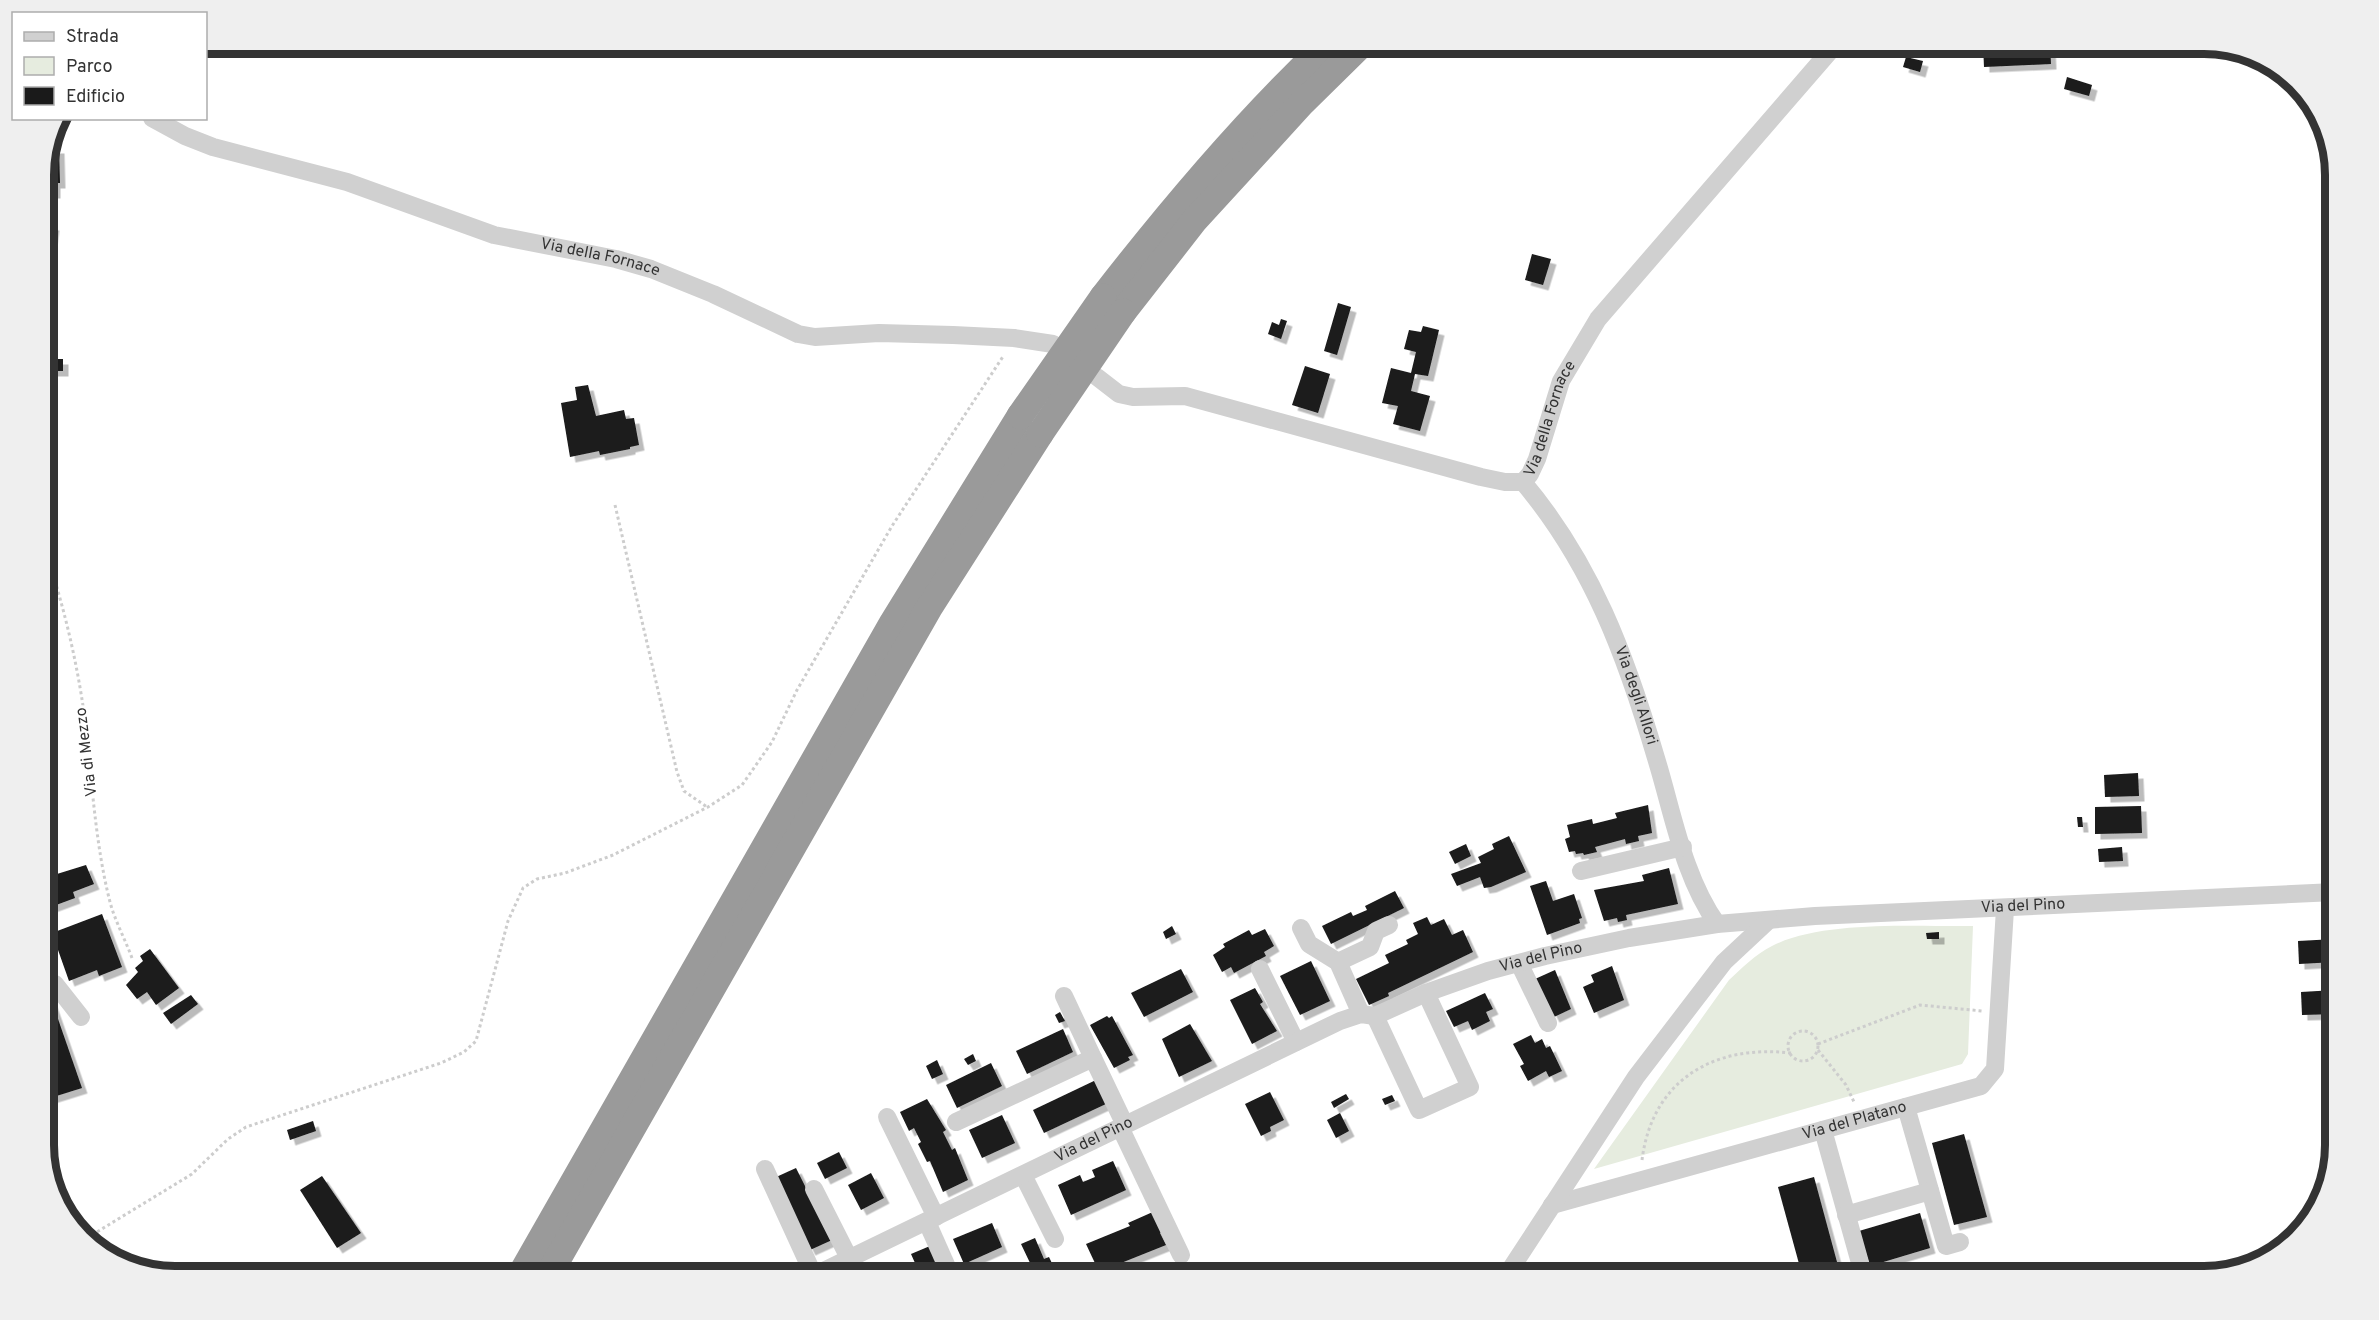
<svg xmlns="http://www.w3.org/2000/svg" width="2379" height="1320" font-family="Overpass,sans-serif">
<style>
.green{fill:#e6ecdf}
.building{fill:#1a1a1a;filter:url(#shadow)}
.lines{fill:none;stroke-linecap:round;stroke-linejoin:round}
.path{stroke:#cdcdcd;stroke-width:3;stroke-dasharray:3 3;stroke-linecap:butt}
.minor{stroke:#d0d0d0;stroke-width:18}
.highway{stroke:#9a9a9a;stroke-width:27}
.highway-bridge{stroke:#9a9a9a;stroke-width:27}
.labels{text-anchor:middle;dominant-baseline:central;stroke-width:6;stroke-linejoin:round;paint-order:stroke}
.street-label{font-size:16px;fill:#333;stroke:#fff}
.rim{fill:none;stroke:#333;stroke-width:8}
</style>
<defs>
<filter id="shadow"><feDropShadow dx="5.5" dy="5.5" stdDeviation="0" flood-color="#0004"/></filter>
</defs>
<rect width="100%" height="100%" fill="#fff"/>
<path class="green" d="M 1973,926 L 1968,1054 L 1962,1064 L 1594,1169 L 1729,980 C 1742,968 1756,954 1772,946 C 1823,920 1916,927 1973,926 Z"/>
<g class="building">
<polygon points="1983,44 2050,44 2051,64 1984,67"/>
<polygon points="1906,57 1923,61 1920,72 1903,67"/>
<polygon points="2067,77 2092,85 2089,96 2064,89"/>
<polygon points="51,141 53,141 53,148 59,148 60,183 55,183 55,193 44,193 44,167"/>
<polygon points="44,224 54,225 49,260 44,259"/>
<polygon points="1532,254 1551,259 1543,285 1525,280"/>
<polygon points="1338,303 1351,307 1337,355 1324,351"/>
<polygon points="1281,319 1287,321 1281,339 1268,334 1272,322 1279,325"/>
<polygon points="1423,326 1439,330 1428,376 1415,374 1411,391 1430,396 1420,431 1393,424 1398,406 1382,403 1391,368 1411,373 1416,352 1404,349 1409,330 1421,332"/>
<polygon points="44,359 63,359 63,371 51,371 52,430 44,430"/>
<polygon points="1305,366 1330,374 1318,413 1292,405"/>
<polygon points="588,385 596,416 624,410 626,419 634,418 639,445 630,447 630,449 600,455 599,451 570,457 561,403 577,400 575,387"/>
<polygon points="2138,773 2139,796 2105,797 2104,775"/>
<polygon points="1648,805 1652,833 1638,836 1639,841 1626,844 1625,839 1595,847 1597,852 1584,855 1583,853 1576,854 1575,851 1569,852 1565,839 1570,837 1567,825 1592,819 1593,824 1617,818 1615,813"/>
<polygon points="2141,806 2142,833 2095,834 2095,807"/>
<polygon points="2077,817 2082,817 2083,827 2078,827"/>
<polygon points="1509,836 1526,872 1491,887 1484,888 1480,877 1457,886 1451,874 1481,863 1478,857 1494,849 1492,844"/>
<polygon points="1466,844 1471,856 1455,864 1449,852"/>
<polygon points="2122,847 2123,861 2099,862 2098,849"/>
<polygon points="86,865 94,884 73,892 75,898 48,908 50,914 44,916 44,878"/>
<polygon points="1669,868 1678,904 1626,915 1627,920 1618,922 1617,918 1604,921 1594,890 1644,881 1642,875"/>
<polygon points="1546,881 1553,901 1574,894 1582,918 1579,919 1580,923 1547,935 1530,886"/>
<polygon points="1395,891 1404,908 1331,944 1322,926 1351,912 1353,916 1367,910 1365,906"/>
<polygon points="102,914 122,967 99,976 97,970 69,981 52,933"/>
<polygon points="1427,917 1431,925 1444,919 1452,935 1463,930 1473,952 1388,993 1389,996 1369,1005 1356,979 1389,963 1385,955 1408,944 1406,940 1418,934 1413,923"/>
<polygon points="1172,926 1176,934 1166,939 1163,932"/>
<polygon points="1265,929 1274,946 1264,952 1266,956 1234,973 1231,967 1222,972 1213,955 1225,947 1223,944 1249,930 1252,935"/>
<polygon points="1939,932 1939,939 1927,939 1926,933"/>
<polygon points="2335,939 2335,962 2299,964 2298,941"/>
<polygon points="150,949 179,988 156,1005 147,992 137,999 126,985 138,972 135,968 143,961 140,956"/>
<polygon points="1311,961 1330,1001 1300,1015 1280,976"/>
<polygon points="1612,966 1624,1000 1594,1013 1583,987 1594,982 1591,975"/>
<polygon points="1181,969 1193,992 1144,1017 1131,993"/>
<polygon points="1555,970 1571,1009 1554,1017 1535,979"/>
<polygon points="1255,988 1263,1002 1260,1004 1277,1031 1252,1044 1230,1000"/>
<polygon points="2335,990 2335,1014 2302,1015 2301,992"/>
<polygon points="1485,993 1493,1009 1486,1012 1490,1021 1472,1030 1468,1021 1454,1027 1446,1011"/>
<polygon points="191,995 198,1004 171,1024 163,1013"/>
<polygon points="50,996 82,1088 50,1098 44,1080 44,998"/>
<polygon points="1060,1012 1065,1021 1059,1023 1055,1015"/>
<polygon points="1107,1016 1109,1018 1112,1016 1133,1055 1128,1057 1130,1060 1114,1068 1090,1025"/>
<polygon points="1190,1024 1212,1061 1179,1077 1162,1039"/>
<polygon points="1063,1029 1073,1052 1027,1074 1016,1051"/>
<polygon points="1531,1035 1535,1043 1542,1039 1546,1048 1550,1046 1562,1071 1549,1077 1546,1071 1528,1081 1520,1066 1524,1064 1513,1044"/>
<polygon points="973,1054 976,1061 968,1065 964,1059"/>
<polygon points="937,1060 943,1074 932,1079 926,1066"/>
<polygon points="991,1063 1002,1086 957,1108 946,1085"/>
<polygon points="1096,1080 1108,1103 1044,1133 1033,1110"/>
<polygon points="1270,1092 1284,1120 1270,1127 1271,1131 1261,1136 1245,1104"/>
<polygon points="1346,1094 1349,1099 1334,1108 1331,1102"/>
<polygon points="1392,1095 1395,1101 1385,1105 1382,1099"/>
<polygon points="927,1099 946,1130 943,1132 952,1150 955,1148 968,1180 943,1192 930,1161 927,1162 918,1144 921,1142 914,1128 909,1131 900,1112"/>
<polygon points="1340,1113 1349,1131 1336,1138 1327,1120"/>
<polygon points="1002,1115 1015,1143 982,1158 969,1130"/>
<polygon points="313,1121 316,1131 290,1140 287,1130"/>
<polygon points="1964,1134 1987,1217 1954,1225 1932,1143"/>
<polygon points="839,1152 847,1168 825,1179 817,1163"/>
<polygon points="1113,1161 1126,1190 1071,1215 1058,1185 1080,1175 1083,1182 1095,1177 1092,1170"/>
<polygon points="796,1168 832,1240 810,1250 774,1178"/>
<polygon points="871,1173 884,1198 861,1210 848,1185"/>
<polygon points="322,1176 361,1233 337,1248 300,1190"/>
<polygon points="1814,1177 1837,1262 1801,1271 1778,1187"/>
<polygon points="1155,1211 1165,1230 1160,1233 1166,1245 1121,1263 1122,1266 1101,1276 1086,1244 1130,1226 1128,1223"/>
<polygon points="1920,1213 1930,1248 1870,1266 1859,1231"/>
<polygon points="992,1223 1002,1247 964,1264 953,1239"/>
<polygon points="1035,1238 1044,1259 1049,1257 1058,1276 1027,1276 1023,1269 1031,1265 1021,1244"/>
<polygon points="930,1246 943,1276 884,1276 915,1263 911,1254"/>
</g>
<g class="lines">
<g class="path">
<polyline points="615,505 677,772 684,791 707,807"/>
<path d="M 44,546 C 63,603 77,660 85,720 C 92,780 95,843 110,902 C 115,921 125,939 132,958"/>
<circle cx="1803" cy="1046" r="15"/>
<polyline points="1818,1044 1920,1005 1982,1011"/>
<polyline points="1818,1050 1846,1085 1854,1102"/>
<path d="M 1642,1160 C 1652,1080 1714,1044 1791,1053"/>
<polyline points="87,1238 192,1174 228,1139 246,1127 441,1063 464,1052 476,1041 508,921 523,888 537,879 565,873 613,855 708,807 742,785 772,742 797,690 892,526 1004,355"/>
</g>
<g class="minor">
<path id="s1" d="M 152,118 L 185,136 L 213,147 L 347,182 L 494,235 L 616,259 L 651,269 L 713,294 L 798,334 L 815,337 L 879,333 L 953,335 L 1014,338 L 1053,344"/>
<path id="s2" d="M 1097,377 L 1119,394 L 1133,397 L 1185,396 L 1481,477 L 1505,482 L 1523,482 L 1530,474 L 1537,459 L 1561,381 L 1598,319 L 1836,44"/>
<path id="s3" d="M 1523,482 C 1592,564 1626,656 1656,758 C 1673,813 1683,876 1717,924"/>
<polyline points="1581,871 1683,847"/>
<polyline points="1301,928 1309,944 1338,962 1361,1014"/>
<polyline points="1338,962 1370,947 1376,931 1389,925"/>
<polyline points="1519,963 1548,1023"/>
<polyline points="1260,969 1296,1042"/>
<polyline points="44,981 55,984 81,1017"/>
<polyline points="1064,996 1093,1058"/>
<polyline points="1375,1016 1419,1110 1470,1087 1426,993"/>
<polyline points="1906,1107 1946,1246 1960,1242"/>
<polyline points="887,1117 936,1217"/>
<polyline points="956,1122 1093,1058 1125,1125"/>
<polyline points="1120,1127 1181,1255"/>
<polyline points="1823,1130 1862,1270 1849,1274"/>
<polyline points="765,1169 814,1276"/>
<polyline points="1023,1175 1055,1239"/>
<polyline points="814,1189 849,1258"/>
<path id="s4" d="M 1552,1205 L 1981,1086 L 1995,1069 L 2005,909"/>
<polyline points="1846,1215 1930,1191"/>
<polyline points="927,1222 951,1276"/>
<path id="s5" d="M 813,1276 L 1340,1021 L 1361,1014 L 1375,1016 L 1426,993 L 1488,971 L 1545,956 L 1629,938 L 1717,924 L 1815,916 L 2335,892"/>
<polyline points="1506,1276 1636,1077 1724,962 1769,920"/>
</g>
<g class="highway">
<path d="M 1103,297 C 1172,208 1245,121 1327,44"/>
<polyline points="1123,312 1194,221 1301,104 1362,44"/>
<polyline points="520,1276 893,622 1020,416"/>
<polyline points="548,1276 929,608 1040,434"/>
</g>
<g class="highway-bridge">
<polyline points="1020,416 1103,297"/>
<polyline points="1040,434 1123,312"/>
</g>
</g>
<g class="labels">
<g class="street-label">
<text stroke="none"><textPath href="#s1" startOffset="471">Via della Fornace</textPath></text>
<text stroke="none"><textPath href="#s2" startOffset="513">Via della Fornace</textPath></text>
<text stroke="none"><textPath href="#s3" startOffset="243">Via degli Allori</textPath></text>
<text transform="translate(87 752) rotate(-97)">Via di Mezzo</text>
<text stroke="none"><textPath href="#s5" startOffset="1284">Via del Pino</textPath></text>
<text stroke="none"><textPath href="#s5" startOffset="798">Via del Pino</textPath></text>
<text stroke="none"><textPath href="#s4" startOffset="314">Via del Platano</textPath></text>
<text stroke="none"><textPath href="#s5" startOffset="312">Via del Pino</textPath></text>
</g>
</g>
<path d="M0 0H2379V1320H0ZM175 54H2204A121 121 0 0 1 2325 175V1145A121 121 0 0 1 2204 1266H175A121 121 0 0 1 54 1145V175A121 121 0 0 1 175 54Z" fill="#efefef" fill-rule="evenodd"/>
<path class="rim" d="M175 54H2204A121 121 0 0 1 2325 175V1145A121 121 0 0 1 2204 1266H175A121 121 0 0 1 54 1145V175A121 121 0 0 1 175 54Z"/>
<rect x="12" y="12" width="195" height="108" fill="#ffffff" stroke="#adadad" stroke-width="1.5"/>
<rect x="24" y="32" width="30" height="9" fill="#d0d0d0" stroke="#adadad" stroke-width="1.5"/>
<text x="66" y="42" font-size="18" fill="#333333">Strada</text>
<rect x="24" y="57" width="30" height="18" fill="#e6ecdf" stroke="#adadad" stroke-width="1.5"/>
<text x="66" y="72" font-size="18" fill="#333333">Parco</text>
<rect x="24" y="87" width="30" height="18" fill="#1a1a1a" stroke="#adadad" stroke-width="1.5"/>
<text x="66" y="102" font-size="18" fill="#333333">Edificio</text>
</svg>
